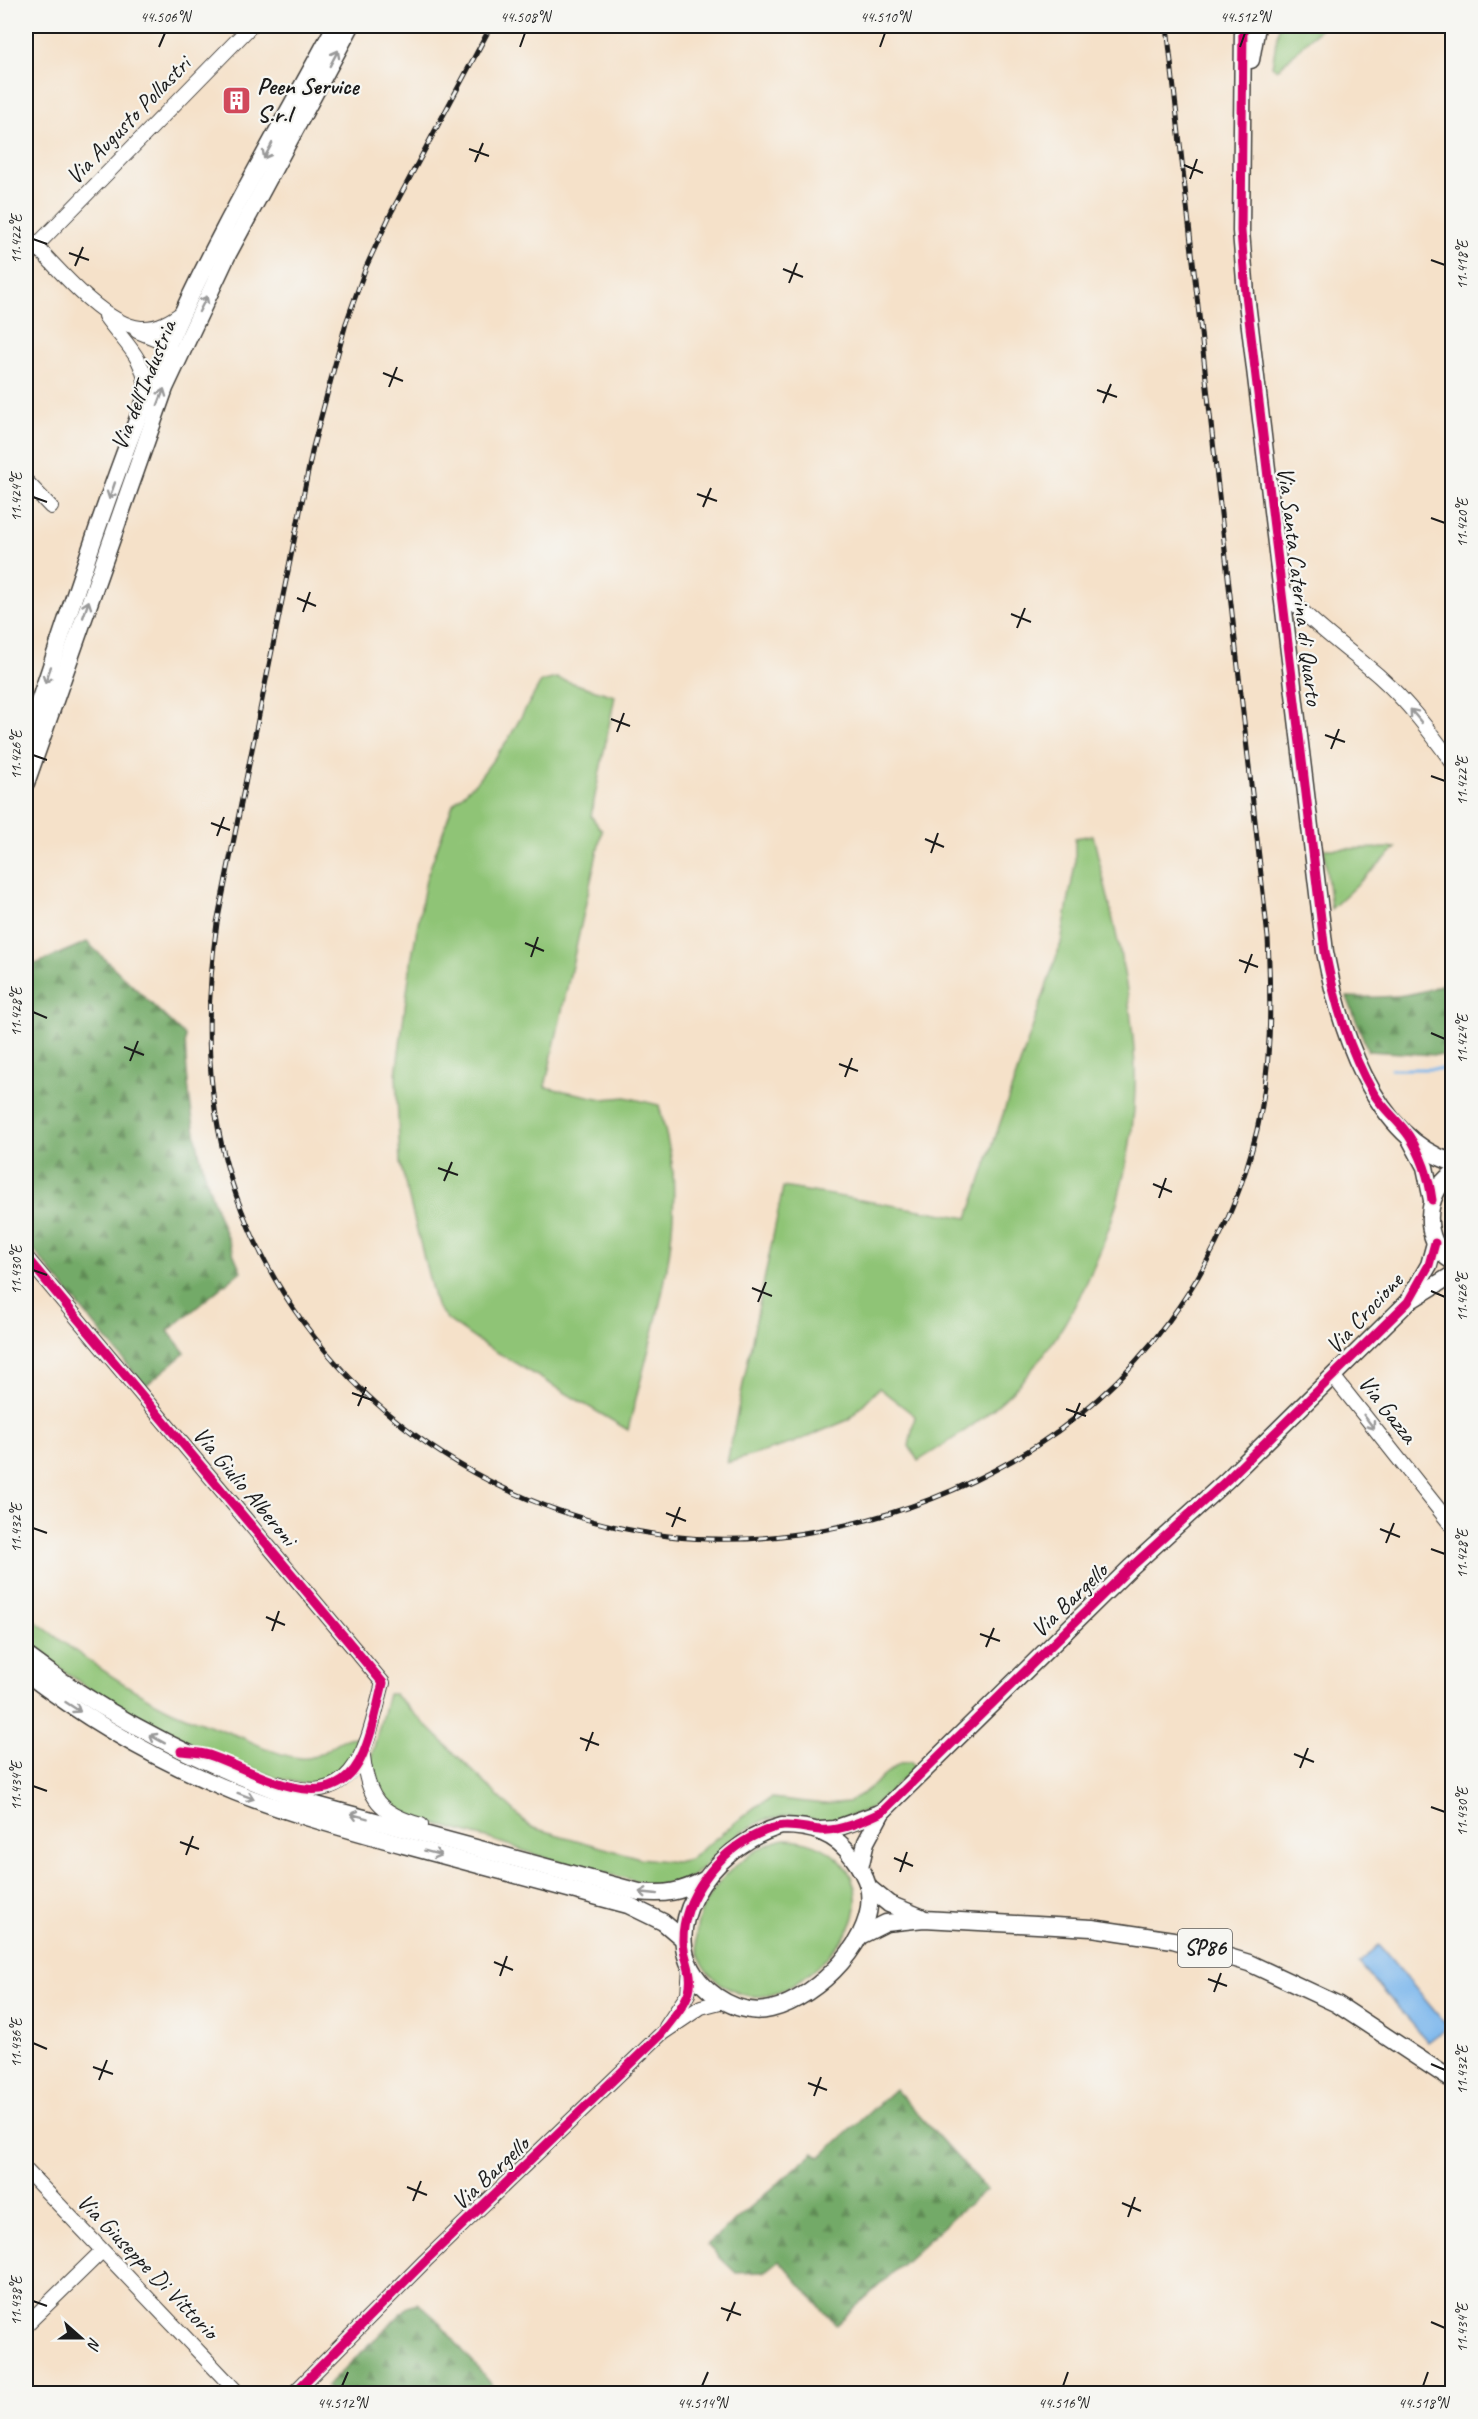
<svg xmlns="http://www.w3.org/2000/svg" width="1478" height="2419" font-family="Caveat,sans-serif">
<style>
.green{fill:#8fc476;stroke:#567049;stroke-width:1.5}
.forest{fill:url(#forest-firs);stroke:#486342;stroke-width:1.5}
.water{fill:#7ab6ec;stroke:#4b6984;stroke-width:1.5}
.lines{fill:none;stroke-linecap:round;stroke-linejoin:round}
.stream{stroke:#7ab6ec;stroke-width:3}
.minor-casing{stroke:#3d3a36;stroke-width:16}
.major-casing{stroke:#3d3a36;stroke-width:19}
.minor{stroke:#fff;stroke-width:14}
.major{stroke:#fff;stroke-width:16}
.rail-casing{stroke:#1c1c1c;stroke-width:5}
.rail{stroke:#f6f6f2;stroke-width:3;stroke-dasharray:9;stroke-linecap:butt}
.cycleway-casing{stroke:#f6f6f2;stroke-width:13}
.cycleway{stroke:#d6006c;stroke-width:9}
.oneway{stroke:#999}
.ticks{fill:none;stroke:#1c1c1c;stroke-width:2}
.labels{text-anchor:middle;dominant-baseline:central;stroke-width:4.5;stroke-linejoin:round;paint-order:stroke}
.shield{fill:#f6f6f2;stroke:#5d5d5c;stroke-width:1.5}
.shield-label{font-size:22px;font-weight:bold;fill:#1c1c1c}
.poi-label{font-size:24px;font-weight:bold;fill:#1c1c1c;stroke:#f6f6f2;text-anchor:start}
.street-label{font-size:24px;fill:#1c1c1c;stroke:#f6f6f2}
.neatline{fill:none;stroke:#1c1c1c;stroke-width:2}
.ticks-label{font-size:15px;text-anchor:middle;fill:#1c1c1c}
</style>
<defs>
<pattern id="forest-firs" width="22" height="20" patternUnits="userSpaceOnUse" patternTransform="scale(1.5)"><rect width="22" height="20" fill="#73aa67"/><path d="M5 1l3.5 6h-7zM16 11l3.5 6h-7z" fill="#5e8a54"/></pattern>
</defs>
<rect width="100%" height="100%" fill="#f6f6f2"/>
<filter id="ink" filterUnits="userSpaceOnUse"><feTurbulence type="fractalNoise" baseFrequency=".0167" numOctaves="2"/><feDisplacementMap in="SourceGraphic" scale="12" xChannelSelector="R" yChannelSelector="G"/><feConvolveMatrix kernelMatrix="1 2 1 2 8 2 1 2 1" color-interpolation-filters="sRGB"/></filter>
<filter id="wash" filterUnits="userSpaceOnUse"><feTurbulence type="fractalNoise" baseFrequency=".008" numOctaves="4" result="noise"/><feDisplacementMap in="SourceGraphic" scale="24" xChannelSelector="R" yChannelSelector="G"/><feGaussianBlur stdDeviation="1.35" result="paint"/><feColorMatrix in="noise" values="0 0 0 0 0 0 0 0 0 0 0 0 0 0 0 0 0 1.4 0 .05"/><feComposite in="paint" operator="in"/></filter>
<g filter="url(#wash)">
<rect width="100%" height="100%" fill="#f5e1c9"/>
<g class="green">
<polygon points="1279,26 1323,26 1277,70 1272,66"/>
<path d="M 556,678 L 615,696 L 591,816 L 602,831 L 545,1087 L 603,1099 L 626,1097 L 659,1105 C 664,1127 671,1150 673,1172 C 679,1259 648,1347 628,1430 L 478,1341 L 448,1320 L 436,1306 L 400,1163 L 396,1075 L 411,962 L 426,879 L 453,804 L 478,780 L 509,738 L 541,682 Z"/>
<path d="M 1093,835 C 1112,916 1137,1006 1135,1090 C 1132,1201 1079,1336 993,1409 C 970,1429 944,1445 918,1461 L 909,1446 L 915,1416 L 879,1388 L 848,1420 L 793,1443 L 727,1463 L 783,1187 L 968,1218 L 1061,943 L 1075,864 L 1075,838 Z"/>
<polygon points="1396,848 1331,909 1324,849"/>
<path d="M 26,1614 C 70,1648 117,1683 167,1708 C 189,1719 213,1726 236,1735 C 256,1743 278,1756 301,1758 C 324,1761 335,1735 359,1737 L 349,1764 L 326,1782 L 308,1785 L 276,1778 L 163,1733 L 105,1700 L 26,1644 Z"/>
<polygon points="388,1694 394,1694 530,1827 640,1858 675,1862 690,1859 755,1807 772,1798 824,1804 848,1802 862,1794 900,1763 911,1762 915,1768 870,1809 831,1822 790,1815 764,1820 740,1833 691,1878 681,1882 652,1885 548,1859 493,1840 403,1815 380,1800 369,1766"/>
<path d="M 784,1839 C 827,1839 866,1870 854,1917 C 849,1934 837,1946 826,1958 C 799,1985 764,2011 726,1987 C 655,1941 725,1854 784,1839 Z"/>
</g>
<g class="forest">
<path d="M 87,942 L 185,1036 C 188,1128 204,1187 241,1271 L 168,1331 L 185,1353 L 145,1386 L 26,1241 L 26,968 Z"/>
<path d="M 1452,979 L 1452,1056 L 1368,1051 L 1347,997 C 1382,998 1421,998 1452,979 Z"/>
<polygon points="895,2089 987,2190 959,2212 836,2325 779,2260 764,2272 736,2273 707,2245 814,2152 820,2157"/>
<polygon points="418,2303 435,2318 499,2393 333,2393 326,2387 410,2305"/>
</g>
<polygon class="water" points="1379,1945 1448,2027 1428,2042 1359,1963"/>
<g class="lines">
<polyline class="stream" points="1391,1069 1452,1069"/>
</g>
</g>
<g filter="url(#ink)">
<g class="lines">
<defs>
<g id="minor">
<path d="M 26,235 C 52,262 103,325 141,328 C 158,329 171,321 184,311"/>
<polyline points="36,246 251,26"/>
<path d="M 105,316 C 123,342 147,358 146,394"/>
<polyline points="137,331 159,340 174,353"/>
<polyline points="26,481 51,507"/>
<path d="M 1281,586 C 1299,615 1353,653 1380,677 C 1408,702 1431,733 1452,762"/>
<path d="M 26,1257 L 383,1683 C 367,1743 358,1812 277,1783"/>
<polyline points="1333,1376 1452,1526"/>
<path d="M 363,1756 C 368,1799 379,1813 421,1825"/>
<polyline points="666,2027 688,1994 690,1967"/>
<polyline points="26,2170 239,2394"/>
<polyline points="26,2325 102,2251"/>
<polyline points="293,2394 425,2261 661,2034 701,2007 724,2001"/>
</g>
<g id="major">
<path d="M 1243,26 L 1241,231 L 1246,294 L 1325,952 C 1339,1025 1372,1137 1452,1162"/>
<polyline points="1251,60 1257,26"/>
<path d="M 26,740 C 71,609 112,474 167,347 C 215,237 278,132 335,26"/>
<polyline points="26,783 165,388 228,254 351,26"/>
<polyline points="1410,1139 1425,1167 1432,1200"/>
<path d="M 1452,1174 C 1424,1193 1421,1243 1452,1261"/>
<polyline points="1411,1296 1429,1265 1435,1243"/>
<path d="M 26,1655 C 114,1722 211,1769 316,1805 L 639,1892 C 665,1895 681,1892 704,1880"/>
<path d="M 26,1673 C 90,1722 160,1762 235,1792 C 290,1814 347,1829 404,1845 C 478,1865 553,1885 628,1905 L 663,1922 L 683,1939"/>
<path d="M 782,1826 C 811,1826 836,1833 853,1858 C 859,1866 865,1876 868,1886 C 880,1937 817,1998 771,2009 C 751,2014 732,2007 716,1996 C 639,1940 714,1843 782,1826 Z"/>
<polyline points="820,1830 834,1829 882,1812"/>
<polyline points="860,1868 866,1842 882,1812 1130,1568 1227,1480 1408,1302 1452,1275"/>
<polyline points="868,1887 889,1904 921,1917"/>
<polyline points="862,1935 886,1923 924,1919 1092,1928 1173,1940 1249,1963 1337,2004 1452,2080"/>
</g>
</defs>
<use href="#minor" class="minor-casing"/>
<use href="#major" class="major-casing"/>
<use href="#minor" class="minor"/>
<use href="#major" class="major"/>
<defs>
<path id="rail" d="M 491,26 L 392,211 L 366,267 L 346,323 L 313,447 L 217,923 C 204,1015 205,1106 236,1195 C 302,1381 473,1512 668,1536 C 784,1550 912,1518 1013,1460 C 1137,1389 1224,1269 1257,1130 C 1272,1067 1271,1002 1268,938 L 1167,26"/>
</defs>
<use href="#rail" class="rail-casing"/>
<use href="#rail" class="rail"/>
<defs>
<g id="cycleway">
<path d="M 1243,26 L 1241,231 L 1246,294 L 1325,952 C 1335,1002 1348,1049 1374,1094 C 1384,1110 1399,1121 1409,1136 C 1422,1156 1429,1177 1432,1200"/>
<path d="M 26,1257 L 383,1683 C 377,1706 373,1732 363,1754 C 333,1825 255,1770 209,1755 C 200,1752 190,1752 181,1751"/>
<path d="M 293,2394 L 425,2261 L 661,2034 C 670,2021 685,2006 689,1991 C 694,1973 684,1960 683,1942 C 682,1898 718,1852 758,1834 C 784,1821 794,1827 820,1830 C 839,1832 865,1820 882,1812 L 1130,1568 L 1227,1480 L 1408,1302 L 1429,1265 L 1435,1243"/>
</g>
</defs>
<use href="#cycleway" class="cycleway-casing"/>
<use href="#cycleway" class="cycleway"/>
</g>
<defs><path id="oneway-shaft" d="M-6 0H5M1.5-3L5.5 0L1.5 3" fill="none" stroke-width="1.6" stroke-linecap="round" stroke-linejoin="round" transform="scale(1.5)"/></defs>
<g class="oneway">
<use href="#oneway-shaft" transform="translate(334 58) rotate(-62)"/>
<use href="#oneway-shaft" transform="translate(268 151) rotate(118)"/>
<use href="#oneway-shaft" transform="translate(203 304) rotate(-63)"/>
<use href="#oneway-shaft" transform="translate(161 397) rotate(-69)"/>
<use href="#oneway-shaft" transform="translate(112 491) rotate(109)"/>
<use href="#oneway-shaft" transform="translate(86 609) rotate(-71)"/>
<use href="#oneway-shaft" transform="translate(48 675) rotate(109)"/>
<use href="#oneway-shaft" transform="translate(1416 716) rotate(-130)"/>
<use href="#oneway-shaft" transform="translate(1369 1422) rotate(53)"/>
<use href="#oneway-shaft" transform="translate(73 1707) rotate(33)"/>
<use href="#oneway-shaft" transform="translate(157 1739) rotate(-151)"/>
<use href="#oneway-shaft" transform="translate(246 1796) rotate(20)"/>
<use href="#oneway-shaft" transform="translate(359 1816) rotate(-165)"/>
<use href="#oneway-shaft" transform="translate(433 1853) rotate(15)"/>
<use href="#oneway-shaft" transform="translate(648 1893) rotate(-174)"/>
</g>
</g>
<path class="ticks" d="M 159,47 L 165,33M 520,47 L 525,33M 880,47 L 885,33M 1240,47 L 1245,33M 469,149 L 489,156M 475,162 L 483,143M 1184,165 L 1203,173M 1190,179 L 1197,159M 33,239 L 47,244M 69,253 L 89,260M 1431,260 L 1445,265M 75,266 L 83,247M 783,269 L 803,277M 789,283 L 797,263M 383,373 L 403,381M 389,387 L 397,367M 1097,390 L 1117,397M 1103,403 L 1111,384M 697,494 L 717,501M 33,497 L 47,502M 703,507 L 711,488M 1431,518 L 1445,523M 297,598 L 316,606M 303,612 L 310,592M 1011,614 L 1031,622M 1017,628 L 1025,608M 611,719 L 630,726M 617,732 L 624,713M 1325,735 L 1345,742M 1331,749 L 1339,729M 33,755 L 47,760M 1431,776 L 1445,781M 211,823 L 230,830M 217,836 L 224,817M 925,839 L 944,847M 931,853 L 938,833M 525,943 L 544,951M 531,957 L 538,937M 1239,960 L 1258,967M 1245,973 L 1252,954M 33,1012 L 47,1018M 1431,1033 L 1445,1039M 124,1047 L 144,1055M 130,1061 L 138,1041M 839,1064 L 858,1071M 845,1077 L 852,1058M 438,1168 L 458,1175M 444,1181 L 452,1162M 1153,1184 L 1172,1192M 1159,1198 L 1166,1178M 33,1270 L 47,1275M 752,1288 L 772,1296M 1431,1291 L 1445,1297M 758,1302 L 766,1282M 352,1393 L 372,1400M 358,1406 L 366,1387M 1066,1409 L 1086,1416M 1072,1422 L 1080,1403M 666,1513 L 686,1521M 672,1527 L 680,1507M 33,1528 L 47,1533M 1380,1529 L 1400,1537M 1386,1543 L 1394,1523M 1431,1549 L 1445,1554M 266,1617 L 285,1625M 272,1631 L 279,1611M 980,1634 L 1000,1641M 986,1647 L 994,1628M 580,1738 L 599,1745M 586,1751 L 593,1732M 1294,1754 L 1314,1762M 1300,1768 L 1308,1748M 33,1786 L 47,1791M 1431,1807 L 1445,1812M 180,1842 L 199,1849M 186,1855 L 193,1836M 894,1858 L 913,1866M 900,1872 L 907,1852M 494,1962 L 513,1970M 500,1976 L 507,1956M 1208,1979 L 1227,1986M 1214,1992 L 1221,1973M 33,2043 L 47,2049M 1431,2064 L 1445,2070M 93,2067 L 113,2074M 99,2080 L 107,2060M 808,2083 L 827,2090M 814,2096 L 821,2077M 407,2187 L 427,2195M 413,2201 L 421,2181M 1122,2203 L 1141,2211M 1128,2217 L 1135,2197M 33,2301 L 47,2306M 721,2308 L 741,2315M 727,2321 L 735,2302M 1431,2322 L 1445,2328M 342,2386 L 348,2372M 702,2386 L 708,2372M 1063,2386 L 1068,2372M 1423,2386 L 1428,2372"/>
<defs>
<symbol id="building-square" viewBox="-11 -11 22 22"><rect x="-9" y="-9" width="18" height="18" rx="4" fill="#d1495b" stroke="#f6f6f2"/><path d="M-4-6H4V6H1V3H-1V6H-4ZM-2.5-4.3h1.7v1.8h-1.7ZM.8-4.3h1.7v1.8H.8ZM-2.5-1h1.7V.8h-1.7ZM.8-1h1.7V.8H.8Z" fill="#fff"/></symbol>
</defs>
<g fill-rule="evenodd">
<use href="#building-square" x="220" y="84" width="33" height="33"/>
</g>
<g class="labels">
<rect class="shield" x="1178" y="1929" width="54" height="38" rx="4.5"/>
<g class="shield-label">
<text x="1205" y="1948">SP86</text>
</g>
<g class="poi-label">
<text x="257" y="86">Peen Service<tspan x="257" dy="28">S.r.l</tspan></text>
</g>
<g class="street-label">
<text transform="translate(128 120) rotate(-46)">Via Augusto Pollastri</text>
<text transform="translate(143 385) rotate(-68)">Via dell'Industria</text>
<text transform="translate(1300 586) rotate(83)">Via Santa Caterina di Quarto</text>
<text transform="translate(1364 1313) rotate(-47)">Via Crocione</text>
<text transform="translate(1388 1409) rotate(52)">Via Gazza</text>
<text transform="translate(245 1486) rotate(50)">Via Giulio Alberoni</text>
<text transform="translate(1069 1600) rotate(-44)">Via Bargello</text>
<text transform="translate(490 2173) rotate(-43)">Via Bargello</text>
<text transform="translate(148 2266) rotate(46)">Via Giuseppe Di Vittorio</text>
</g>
</g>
<rect width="1478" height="2419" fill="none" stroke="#f6f6f2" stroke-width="66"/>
<g transform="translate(81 2338) rotate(111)" stroke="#f6f6f2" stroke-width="4.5" paint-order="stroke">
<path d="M0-4.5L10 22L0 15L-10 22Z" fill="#1c1c1c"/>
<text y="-9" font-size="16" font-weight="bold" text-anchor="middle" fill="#1c1c1c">N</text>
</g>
<rect x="33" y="33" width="1412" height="2353" class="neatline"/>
<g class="ticks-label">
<text x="165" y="22">44.506°N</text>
<text x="525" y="22">44.508°N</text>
<text x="885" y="22">44.510°N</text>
<text x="1245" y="22">44.512°N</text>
<text transform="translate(16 239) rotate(-90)" y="5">11.422°E</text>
<text transform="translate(1462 265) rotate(-90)" y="5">11.418°E</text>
<text transform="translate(16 497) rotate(-90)" y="5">11.424°E</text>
<text transform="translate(1462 523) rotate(-90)" y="5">11.420°E</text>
<text transform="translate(16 755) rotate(-90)" y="5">11.426°E</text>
<text transform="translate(1462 781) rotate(-90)" y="5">11.422°E</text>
<text transform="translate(16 1012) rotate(-90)" y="5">11.428°E</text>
<text transform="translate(1462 1039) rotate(-90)" y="5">11.424°E</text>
<text transform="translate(16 1270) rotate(-90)" y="5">11.430°E</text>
<text transform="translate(1462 1297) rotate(-90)" y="5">11.426°E</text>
<text transform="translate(16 1528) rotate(-90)" y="5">11.432°E</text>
<text transform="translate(1462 1554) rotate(-90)" y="5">11.428°E</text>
<text transform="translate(16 1786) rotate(-90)" y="5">11.434°E</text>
<text transform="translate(1462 1812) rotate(-90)" y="5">11.430°E</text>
<text transform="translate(16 2043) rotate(-90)" y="5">11.436°E</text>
<text transform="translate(1462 2070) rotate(-90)" y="5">11.432°E</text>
<text transform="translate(16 2301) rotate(-90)" y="5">11.438°E</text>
<text transform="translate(1462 2328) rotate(-90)" y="5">11.434°E</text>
<text x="342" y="2408">44.512°N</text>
<text x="702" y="2408">44.514°N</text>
<text x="1063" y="2408">44.516°N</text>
<text x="1423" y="2408">44.518°N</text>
</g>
</svg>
